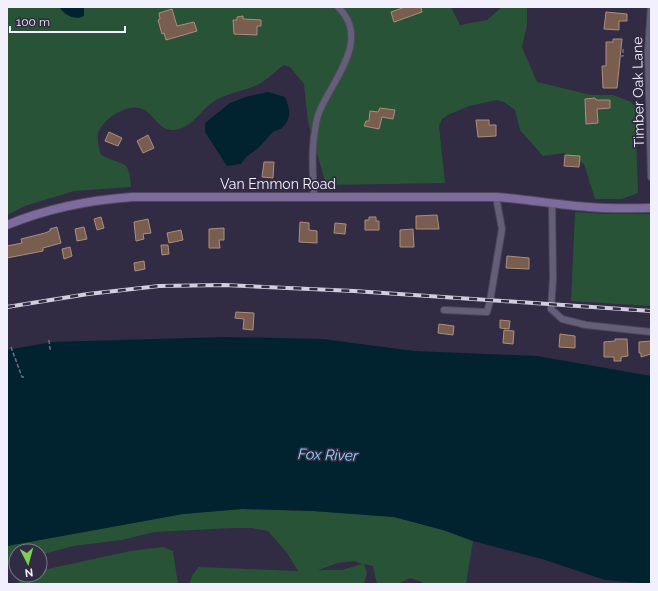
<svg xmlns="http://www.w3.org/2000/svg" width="658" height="591" font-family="Raleway,sans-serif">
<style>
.green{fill:#295337;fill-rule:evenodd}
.water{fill:#00232f}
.building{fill:#795d4f;stroke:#ad8f80}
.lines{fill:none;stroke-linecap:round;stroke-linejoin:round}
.street-casing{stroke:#4d485c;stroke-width:8}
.secondary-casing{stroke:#4d485c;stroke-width:10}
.path{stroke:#746f83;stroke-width:1.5;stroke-dasharray:4 2;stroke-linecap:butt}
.street{stroke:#645e79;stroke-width:6}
.secondary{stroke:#7e6b9e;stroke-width:8}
.rail-casing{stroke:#d1cedd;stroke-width:4}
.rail{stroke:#312b43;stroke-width:2.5;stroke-dasharray:8;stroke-linecap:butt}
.labels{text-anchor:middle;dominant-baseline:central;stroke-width:3.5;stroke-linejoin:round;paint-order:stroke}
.street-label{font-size:14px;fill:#f2f0fd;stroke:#312b43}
.water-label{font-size:15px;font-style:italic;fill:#8edaf9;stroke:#312b43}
</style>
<rect width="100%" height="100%" fill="#312b43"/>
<g class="green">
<path d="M 7,7 L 59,7 L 65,14 L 84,16 L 84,7 L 451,7 L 460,25 L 487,20 L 502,7 L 527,7 L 527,25 L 522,47 L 537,82 L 591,95 L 613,95 L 631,102 L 635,107 L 638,193 L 622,199 L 595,199 L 584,164 L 564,153 L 543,156 L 520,130 L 515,110 L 504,102 L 497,100 L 469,106 L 448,115 L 442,119 L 439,126 L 445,183 L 326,185 L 308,122 L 304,84 L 290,67 L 284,65 C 275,71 266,81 257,85 C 244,91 228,93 216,100 C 202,108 193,128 174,130 C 157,131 154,111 139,108 C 126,104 101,120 98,134 C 97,141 99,149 101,155 C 125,167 129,158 131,187 L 74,191 L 25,206 L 7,215 Z"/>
<polygon points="575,212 608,214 651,214 651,306 571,301"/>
<path d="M 242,509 L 313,511 L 394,517 L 443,530 L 473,541 L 466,584 L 422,584 L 422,582 L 410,578 L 398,584 L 377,584 L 373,566 L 364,564 L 367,573 L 364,584 L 189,584 L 193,574 L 199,567 L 298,571 L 287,553 L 268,531 L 252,528 L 232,528 L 154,532 L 122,540 L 73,546 L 40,555 L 40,551 L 16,551 L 16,561 L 7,563 L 7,546 L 182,514 ZM 354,561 L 362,564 L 342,570 L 318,570 L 338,563 Z"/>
<polygon points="163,547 173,551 178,584 18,583 24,576 40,575 40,571 48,569 130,551"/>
</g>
<g class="water">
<path d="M 59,7 L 84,7 L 84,16 C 73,21 66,15 59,7 Z"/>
<path d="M 268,92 L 285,97 C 290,108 292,119 282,128 C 279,130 276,130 273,132 C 268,136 264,143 258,148 C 250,155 247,154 241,164 L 227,166 L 205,132 L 205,123 L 230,103 L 249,96 Z"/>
<polygon points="225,337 323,339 414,351 537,356 651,376 651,584 605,580 542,559 473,541 443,530 394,517 313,511 242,509 183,514 7,546 7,350 52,342"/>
</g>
<g class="building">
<polygon points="405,7 421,7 422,12 394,22 391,12"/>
<polygon points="172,9 177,26 194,22 197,31 166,40 164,33 162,34 158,20 160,19 159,13"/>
<polygon points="606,12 627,14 627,21 619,21 619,30 604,29"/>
<polygon points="243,16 243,19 261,20 261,26 257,26 257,35 234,34 233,20 237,20 237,17"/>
<polygon points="613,39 622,39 617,88 603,88 602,66 606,66 606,42 613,42"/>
<polygon points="595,98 596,100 610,100 610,108 597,109 598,123 586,124 585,99"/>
<polygon points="380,108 395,110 393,119 382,117 379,129 364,126 366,121 369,121 370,111 378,112"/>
<polygon points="476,120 489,120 489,125 496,125 496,136 478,137"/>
<polygon points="109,132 122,138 118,146 105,141"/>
<polygon points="148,135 154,148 143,153 137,141"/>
<polygon points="565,155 580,156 579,167 564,166"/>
<polygon points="264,162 274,162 273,178 262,177"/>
<polygon points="437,215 439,229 416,229 416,216"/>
<polygon points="101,217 104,228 97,230 94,219"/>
<polygon points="369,217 376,217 376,221 379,221 379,230 365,230 365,220 369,220"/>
<polygon points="148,219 151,233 143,234 144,239 136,241 134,222"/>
<polygon points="300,222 309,223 309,230 317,231 317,243 299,242"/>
<polygon points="335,223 346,224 345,234 334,233"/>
<polygon points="57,227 61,243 43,248 43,251 7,258 7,246 22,243 21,239 45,233 50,231 50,229"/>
<polygon points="84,227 87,239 77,241 75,229"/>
<polygon points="224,228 224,240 219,240 220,248 209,248 209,229"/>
<polygon points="413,229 414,247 400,247 400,230"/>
<polygon points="181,230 183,240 169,243 167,233"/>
<polygon points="161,245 168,245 169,254 162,255"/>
<polygon points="70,247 72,256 64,259 62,249"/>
<polygon points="507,256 529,258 529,269 506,268"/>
<polygon points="144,261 145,269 135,271 134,263"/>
<polygon points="236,312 254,313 253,330 243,329 244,319 235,318"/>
<polygon points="500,320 510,321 509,329 500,328"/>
<polygon points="439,324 454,326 453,335 438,333"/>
<polygon points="504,330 514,331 513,344 503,343"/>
<polygon points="560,334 575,336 575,348 559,347"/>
<polygon points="615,339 627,339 628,356 621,357 621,361 614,361 614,357 604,357 604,342 615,341"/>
<polygon points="651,341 651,354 641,357 641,353 639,353 639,342"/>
</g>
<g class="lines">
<defs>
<g id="street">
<polyline points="651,7 648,52 651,177"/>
<path d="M 314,197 C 313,175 311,152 315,130 C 316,122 318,113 322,106 C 336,76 370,38 338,7"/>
<polyline points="552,204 553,278 551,309 562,319 586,325 651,332"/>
<polyline points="444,310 487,312 490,301 502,229 496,197"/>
</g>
<path id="secondary" d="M 7,225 C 48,208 89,200 133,197 L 496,197 C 527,199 557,205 589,207 C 609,209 630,208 651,208"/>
</defs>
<use href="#street" class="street-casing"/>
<use href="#secondary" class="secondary-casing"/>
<g class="path">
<polyline points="620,56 623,56 623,47"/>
<polyline points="49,340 50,349 53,349"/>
<polyline points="11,347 22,377 25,377"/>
</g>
<use href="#street" class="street"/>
<use href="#secondary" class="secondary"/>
<defs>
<polyline id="rail" points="7,307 88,294 159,286 224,285 354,291 651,311"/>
</defs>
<use href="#rail" class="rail-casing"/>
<use href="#rail" class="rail"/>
</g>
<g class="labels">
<g class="street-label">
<text transform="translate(638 92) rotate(-91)">Timber Oak Lane</text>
<text x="278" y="184">Van Emmon Road</text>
</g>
<g class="water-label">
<text transform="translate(328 455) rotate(2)">Fox River</text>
</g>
</g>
<rect width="658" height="591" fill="none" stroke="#f2f0fd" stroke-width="16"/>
<g transform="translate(28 563) rotate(174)"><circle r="19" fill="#312b43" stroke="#7e7a8d"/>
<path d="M0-3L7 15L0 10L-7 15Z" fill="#7fd052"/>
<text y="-6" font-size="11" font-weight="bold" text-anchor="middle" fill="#f2f0fd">N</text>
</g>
<path d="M10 26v6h115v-6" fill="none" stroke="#f2f0fd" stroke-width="2"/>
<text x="16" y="26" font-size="12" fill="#f2f0fd" stroke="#312b43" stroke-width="3" paint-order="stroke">100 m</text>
</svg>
